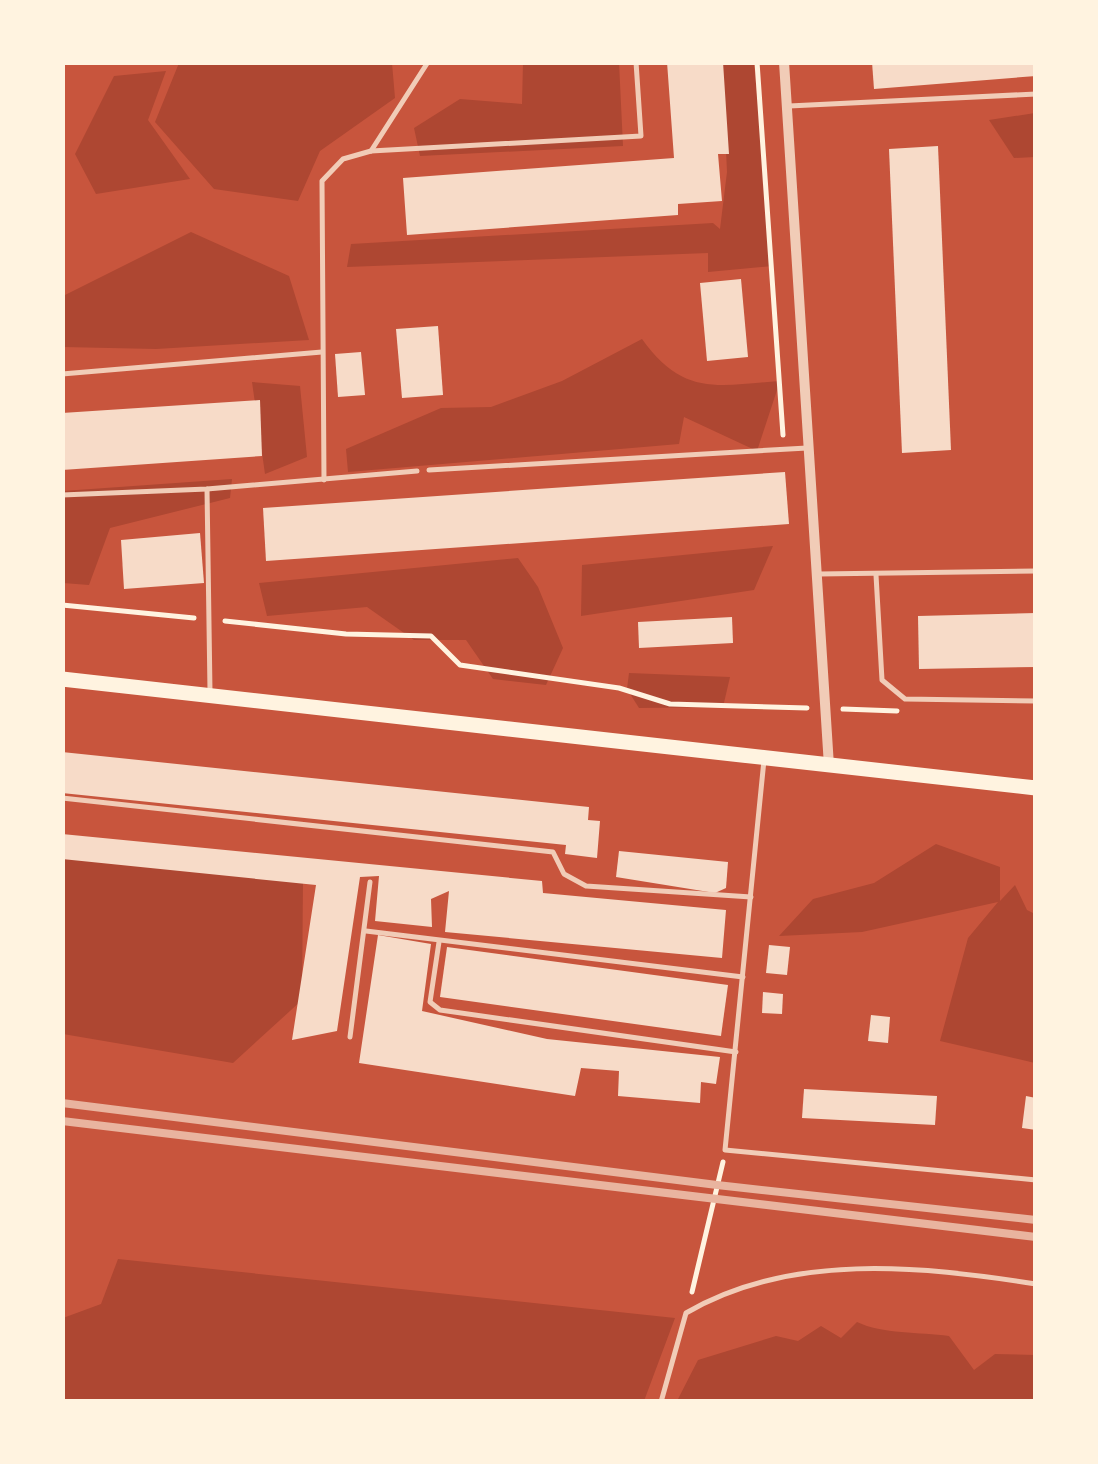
<svg xmlns="http://www.w3.org/2000/svg" width="1098" height="1464" font-family="'Alegreya Sans',sans-serif">
<style>
.green{fill:#ae4732}
.building{fill:#f7dbc8}
.lines{fill:none;stroke-linecap:round;stroke-linejoin:round}
.path{stroke:#fff3e0;stroke-width:5}
.service{stroke:#f1ccb7;stroke-width:5}
.minor{stroke:#f1ccb7;stroke-width:10}
.secondary{stroke:#fff3e0;stroke-width:15}
.rail{stroke:#e9b49f;stroke-width:8}
</style>
<rect width="100%" height="100%" fill="#c8553d"/>
<g class="green">
<polygon points="619,62 623,146 420,156 414,128 460,99 522,104 523,63"/>
<polygon points="179,63 392,63 395,98 320,151 298,201 214,189 155,122"/>
<polygon points="722,63 754,63 773,266 708,272 708,253 347,267 351,244 713,223 720,229 727,172"/>
<polygon points="166,71 148,120 190,179 96,194 75,154 114,76"/>
<polygon points="1035,113 1035,157 1014,158 989,120"/>
<polygon points="191,232 289,276 309,340 156,349 63,347 63,296"/>
<path d="M 642,339 C 683,396 716,386 780,381 L 757,451 L 684,417 L 679,444 L 348,472 L 346,449 L 441,408 L 491,407 L 562,381 Z"/>
<polygon points="252,382 300,386 307,457 265,474"/>
<polygon points="232,479 230,498 110,528 89,585 63,583 63,491"/>
<polygon points="773,546 754,590 581,616 582,565"/>
<polygon points="518,558 538,587 563,648 546,685 493,679 466,640 414,640 367,607 267,616 259,583"/>
<polygon points="629,673 730,677 723,707 639,708 627,689"/>
<polygon points="936,844 1000,867 1000,901 1015,885 1027,910 1035,914 1035,1063 940,1041 968,938 998,902 862,932 779,936 813,899 874,883"/>
<polygon points="62,846 303,878 302,1000 233,1063 63,1034"/>
<polygon points="118,1259 675,1318 644,1401 63,1400 63,1318 101,1304"/>
<path d="M 857,1322 C 882,1334 920,1332 949,1336 L 974,1370 L 995,1354 L 1035,1355 L 1035,1401 L 677,1401 L 698,1360 L 776,1336 L 798,1341 L 821,1326 L 841,1338 Z"/>
</g>
<g class="building">
<polygon points="667,62 723,62 729,154 718,154 722,201 678,204 678,215 407,235 403,178 674,158"/>
<polygon points="872,62 1036,62 1036,76 874,89"/>
<polygon points="938,146 951,450 902,453 889,149"/>
<polygon points="741,279 748,357 707,361 700,283"/>
<polygon points="438,326 443,395 402,398 396,329"/>
<polygon points="361,352 365,395 338,397 335,354"/>
<polygon points="260,400 262,456 62,470 62,413"/>
<polygon points="785,472 789,524 266,561 263,508"/>
<polygon points="200,533 204,583 124,589 121,540"/>
<polygon points="1036,613 1036,667 919,669 918,616"/>
<polygon points="732,617 733,643 639,648 638,622"/>
<polygon points="62,752 589,807 588,820 600,821 597,858 565,854 566,845 62,793"/>
<polygon points="62,834 542,881 543,893 726,910 722,958 445,932 449,891 431,899 432,927 375,921 379,876 360,877 337,1031 292,1040 316,885 62,859"/>
<polygon points="619,851 728,862 726,888 715,893 616,877"/>
<polygon points="378,935 431,944 422,1011 547,1039 720,1057 716,1084 701,1082 700,1103 618,1096 619,1071 581,1068 575,1096 359,1063"/>
<polygon points="769,945 790,947 787,975 766,973"/>
<polygon points="447,947 728,985 721,1036 440,997"/>
<polygon points="763,992 783,994 782,1014 762,1013"/>
<polygon points="871,1015 890,1017 888,1043 868,1041"/>
<polygon points="804,1089 937,1096 935,1125 802,1118"/>
<polygon points="1026,1096 1036,1098 1036,1130 1022,1128"/>
</g>
<g class="lines">
<g class="path">
<polyline points="757,62 783,435"/>
<polyline points="62,605 194,618"/>
<polyline points="225,621 346,634 431,636 460,665 619,688 670,704 807,708"/>
<polyline points="843,709 897,711"/>
<polyline points="692,1292 723,1162"/>
</g>
<g class="service">
<polyline points="789,106 1036,94"/>
<polyline points="371,151 428,62"/>
<polyline points="62,374 322,352"/>
<polyline points="429,470 807,448"/>
<polyline points="324,480 322,181 343,159 371,151 641,136 636,62"/>
<polyline points="207,489 210,691"/>
<polyline points="62,495 207,489 417,471"/>
<polyline points="819,574 1036,571"/>
<polyline points="876,575 882,680 905,699 1036,701"/>
<polyline points="764,760 725,1150 1036,1180"/>
<polyline points="62,798 553,852 564,874 586,886 751,897"/>
<polyline points="366,931 743,977"/>
<polyline points="439,942 430,1002 440,1010 736,1052"/>
<polyline points="350,1037 370,882"/>
<path d="M 661,1402 L 686,1313 C 790,1252 920,1266 1036,1284"/>
</g>
<polyline class="minor" points="784,62 829,766"/>
<polyline class="secondary" points="62,679 1036,788"/>
<g class="rail">
<polyline points="62,1103 717,1185 1036,1220"/>
<polyline points="62,1121 1036,1237"/>
</g>
</g>
<rect width="1098" height="1464" fill="none" stroke="#fff3e0" stroke-width="130"/>
</svg>
